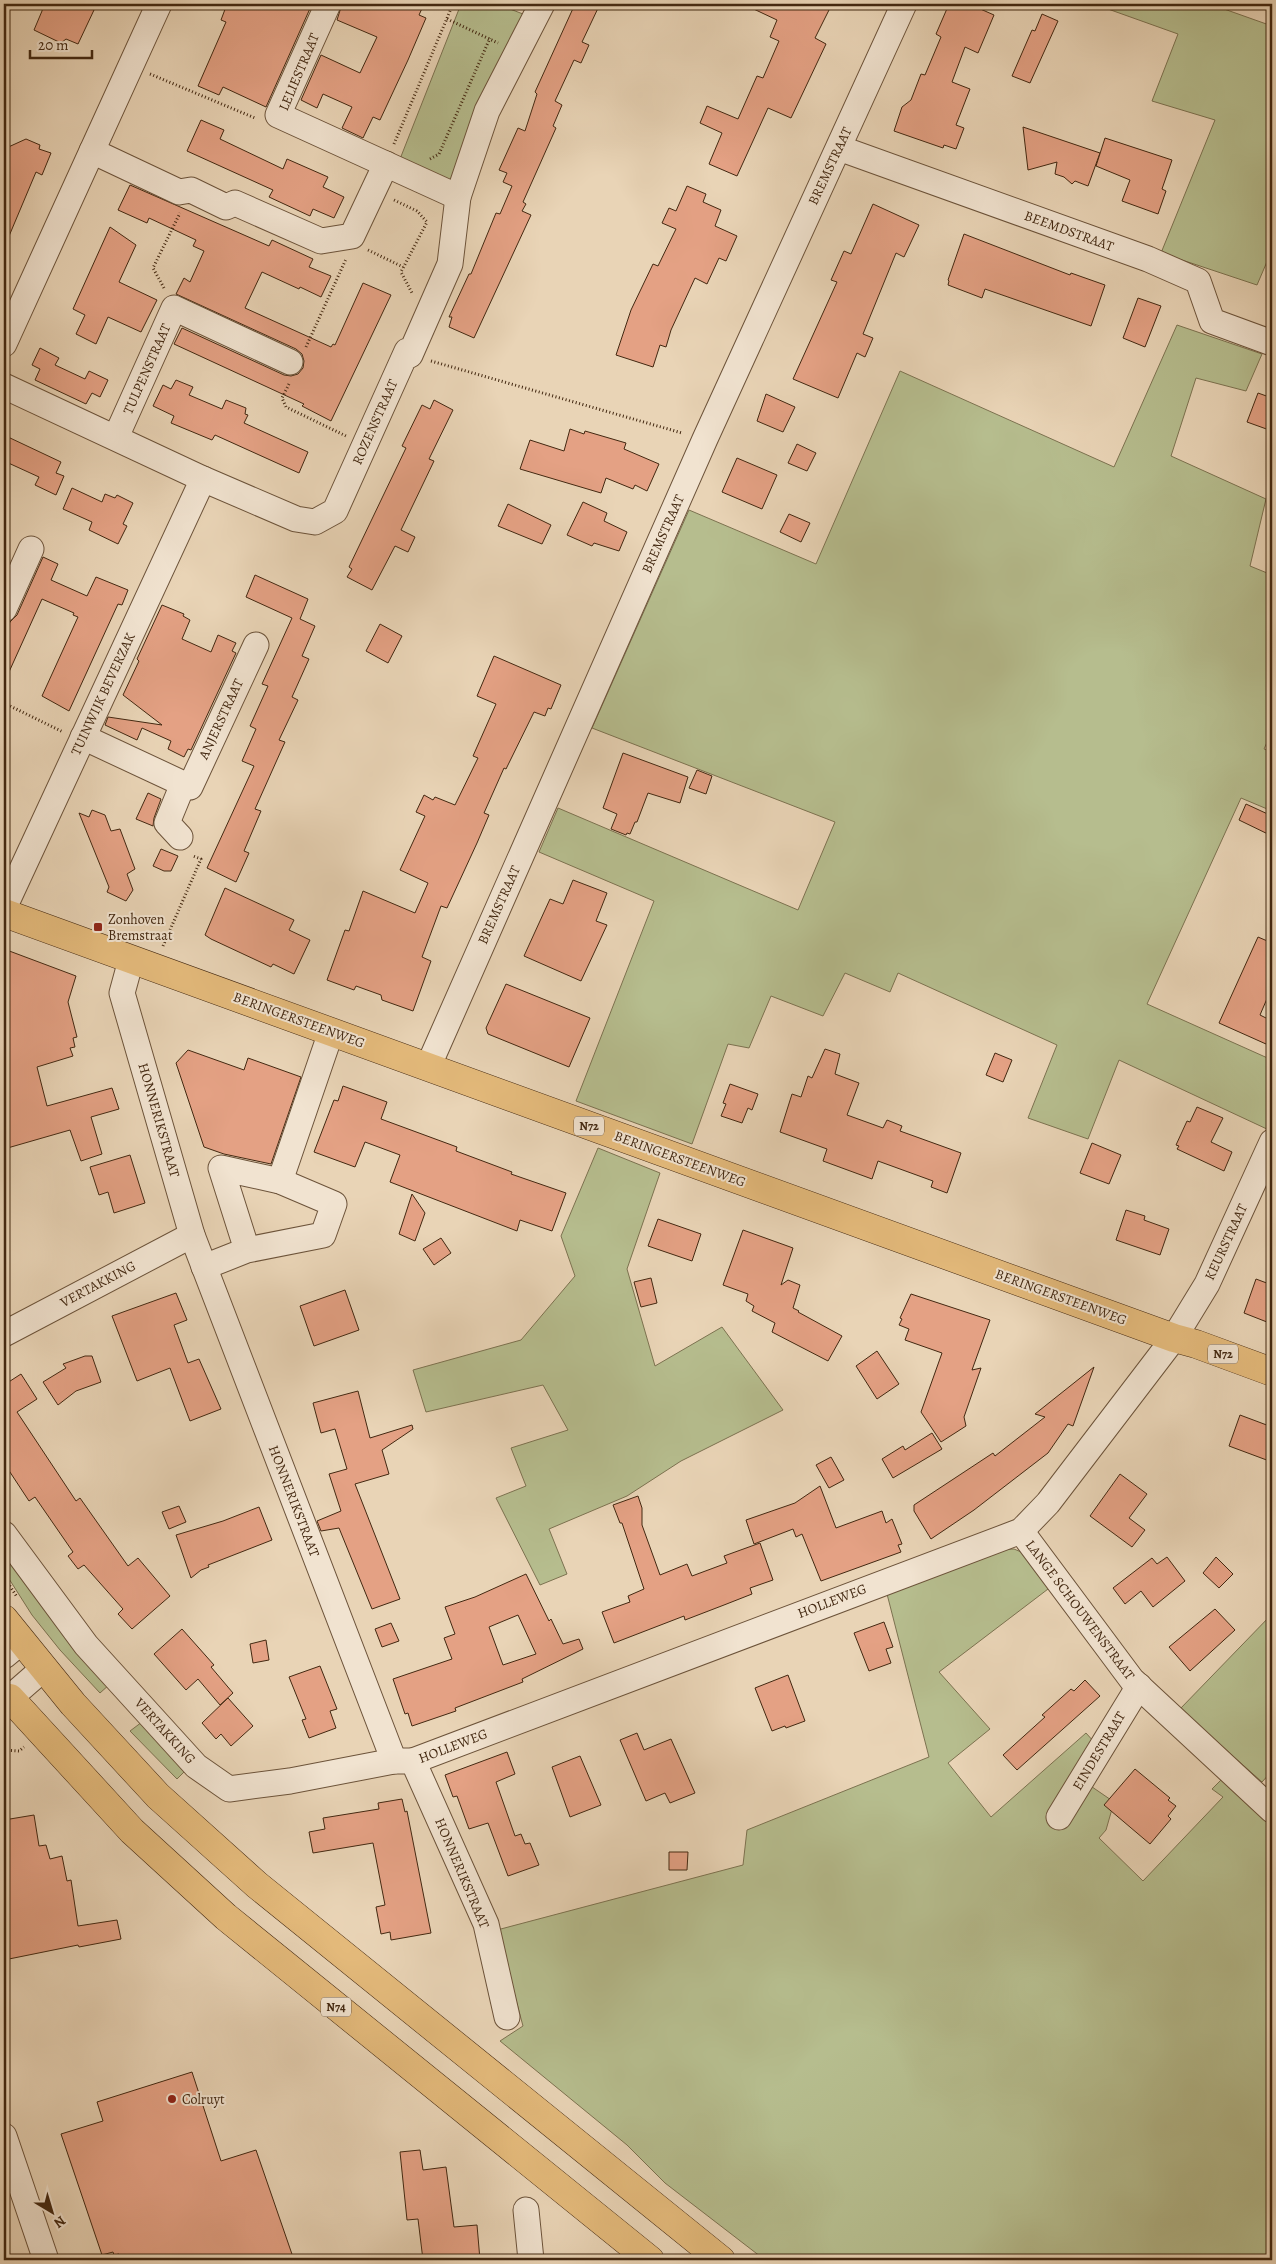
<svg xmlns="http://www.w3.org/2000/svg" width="1276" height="2264" font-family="Alegreya,serif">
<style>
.green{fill:#b6bd8e;stroke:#7c7250}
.building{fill:#e4a184;stroke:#432811;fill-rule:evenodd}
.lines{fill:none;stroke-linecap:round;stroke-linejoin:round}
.minor-casing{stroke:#6c533a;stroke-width:27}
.major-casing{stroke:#432811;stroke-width:29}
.highway-casing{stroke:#432811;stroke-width:29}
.path{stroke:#432811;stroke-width:3;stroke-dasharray:1 2.5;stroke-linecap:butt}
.minor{stroke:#f1e3d0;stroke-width:25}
.major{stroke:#e4ba7b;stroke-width:28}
.highway{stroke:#e4ba7b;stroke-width:28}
.poi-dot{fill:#8f2418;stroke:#f1e3d0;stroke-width:2}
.labels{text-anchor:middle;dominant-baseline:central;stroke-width:4;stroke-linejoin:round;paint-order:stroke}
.shield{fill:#f1e3d0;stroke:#77604a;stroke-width:1}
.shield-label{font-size:12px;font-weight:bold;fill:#432811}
.street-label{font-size:14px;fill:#432811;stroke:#f1e3d0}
.poi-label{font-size:14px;fill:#432811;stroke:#f1e3d0;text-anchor:start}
</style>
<rect width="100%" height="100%" fill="#e9d4b6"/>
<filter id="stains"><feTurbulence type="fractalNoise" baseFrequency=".004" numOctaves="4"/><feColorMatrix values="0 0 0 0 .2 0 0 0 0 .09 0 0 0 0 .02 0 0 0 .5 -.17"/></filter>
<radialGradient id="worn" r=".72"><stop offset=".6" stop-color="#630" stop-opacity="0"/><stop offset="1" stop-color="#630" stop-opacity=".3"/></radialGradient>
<g class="green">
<polygon points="461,4 497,4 523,14 451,182 400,159"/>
<polygon points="1094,4 1210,4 1272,26 1272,250 1257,285 1161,253 1215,120 1152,101 1178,34"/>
<polygon points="1177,325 1262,354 1246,391 1196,378 1171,456 1266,499 1250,566 1272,575 1272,731 1264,749 1272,752 1272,811 1241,798 1147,1004 1272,1060 1272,1123 1269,1130 1119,1060 1088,1139 1028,1118 1057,1045 898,973 890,992 845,973 823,1016 771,996 749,1048 728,1044 692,1144 576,1101 654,901 539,852 558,808 798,910 835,822 592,728 689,510 816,564 900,371 1114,467"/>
<polygon points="598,1148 660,1173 627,1269 655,1366 722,1327 783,1410 681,1461 627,1496 549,1529 567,1574 540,1585 496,1498 526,1486 511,1448 568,1430 543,1385 426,1412 413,1370 521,1340 575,1276 561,1236"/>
<polygon points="1014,1549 1026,1554 1052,1586 939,1672 990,1729 948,1763 991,1817 1086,1733 1103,1752 1082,1780 1114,1802 1106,1830 1099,1838 1143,1881 1223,1797 1212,1789 1225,1776 1272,1818 1272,2260 765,2260 665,2183 627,2145 500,2041 523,2026 497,1930 743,1865 747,1830 929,1757 887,1594 993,1550"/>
<polygon points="4,1554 29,1589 110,1684 100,1693 60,1650 32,1615 4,1571"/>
<polygon points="1272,1614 1272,1771 1262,1782 1180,1709"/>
<polygon points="142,1722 187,1769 177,1779 130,1731"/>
</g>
<g class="building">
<polygon points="43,4 80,4 94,10 78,44 66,39 61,43 34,30 42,11"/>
<polygon points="227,4 312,4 266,107 223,87 219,95 198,86 226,22 221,20"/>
<polygon points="342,4 424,4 419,15 426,18 408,60 380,120 373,117 363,138 342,128 352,107 323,94 317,108 301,100 321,55 360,73 377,37 337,20"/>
<polygon points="575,4 600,4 582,42 589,45 581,63 574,60 555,101 562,105 553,126 556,128 523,202 526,204 522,211 531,215 474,338 449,327 452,317 449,317 469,274 471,274 496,213 500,214 512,186 503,182 507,173 499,170 518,128 525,131 537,94 535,92"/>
<polygon points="743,4 832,4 815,38 826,44 791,118 768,108 737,176 709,164 722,133 700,123 707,106 738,119 757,76 763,78 779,41 770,37 777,20"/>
<polygon points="949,4 969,4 994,15 978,53 965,47 952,82 970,89 956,125 964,128 956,149 944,145 943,148 894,131 902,107 911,100 921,74 925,75 941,37 936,34"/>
<polygon points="1042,14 1058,21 1030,83 1012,76 1032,30 1035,31"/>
<polygon points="201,120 224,130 220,139 283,169 287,159 328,177 323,187 344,197 334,218 313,209 310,216 269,197 273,190 187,151"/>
<polygon points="1023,127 1100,153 1088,186 1075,181 1072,184 1064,177 1055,174 1057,162 1028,170"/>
<polygon points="1105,138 1172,160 1162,189 1166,191 1158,214 1122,201 1130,180 1096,166"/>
<polygon points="26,139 40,145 39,149 51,153 42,175 36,172 4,248 4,149"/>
<polygon points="130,185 269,246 272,240 313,259 309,267 331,276 321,297 300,287 299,289 262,272 245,308 331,347 333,344 335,345 363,283 391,295 331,421 302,406 304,404 174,344 182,328 284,375 291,376 298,374 303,368 304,361 302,354 296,349 176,294 184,278 190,282 204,251 193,246 196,240 149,218 147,223 118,210"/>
<polygon points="687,186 706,194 703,202 721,210 715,226 737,236 726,261 719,258 707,284 695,278 671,330 666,347 660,345 653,367 616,355 631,310 653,264 658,266 676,229 662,223 669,208 676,211"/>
<polygon points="873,204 919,225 904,257 896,253 863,334 873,338 865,357 857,353 838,398 793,379 837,282 831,280 844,251 851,254"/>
<polygon points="110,227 136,245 119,282 157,300 141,332 108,317 96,344 76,334 85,315 73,309"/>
<polygon points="964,234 1070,275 1071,273 1105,285 1091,326 985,289 982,298 948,285 949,281 948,280"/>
<polygon points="1138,298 1161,306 1145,347 1123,338"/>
<polygon points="40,348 59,358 55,365 85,379 89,371 108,380 100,397 92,393 86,404 35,380 40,369 32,365"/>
<polygon points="176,380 193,387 189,395 222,409 226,400 246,408 245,414 248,415 244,423 308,452 299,473 215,435 212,440 171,423 174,416 153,406 163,385 171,389"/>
<polygon points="1258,393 1272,398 1272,431 1247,422"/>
<polygon points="766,394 795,407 783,432 757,421"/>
<polygon points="434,400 453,410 429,459 434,461 401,530 415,537 408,552 395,546 372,590 347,577 352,569 349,567 406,448 402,446 422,405 430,409"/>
<polygon points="570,429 584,434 585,431 626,443 624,449 659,464 647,491 635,485 633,489 606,478 601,493 520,469 530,440 564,451"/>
<polygon points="8,437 61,462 56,473 64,476 56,495 35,485 39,477 4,461 4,446"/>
<polygon points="797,444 816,453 807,471 788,463"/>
<polygon points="737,458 777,475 762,509 722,492"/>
<polygon points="72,488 102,502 105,494 115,498 117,495 133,503 123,524 127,526 118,544 89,530 92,522 63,509"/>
<polygon points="583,502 607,513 604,521 627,532 619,551 594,543 592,546 567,535"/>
<polygon points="508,504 551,525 542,544 498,526"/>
<polygon points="789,514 810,523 801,542 780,532"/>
<polygon points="43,557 58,564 51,580 87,596 96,577 128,590 122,605 118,604 69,711 42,696 78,617 73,615 74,613 42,599 4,683 4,636 10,622 17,615"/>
<polygon points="255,575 308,599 300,619 315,626 302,656 309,659 292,697 298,700 279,740 285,742 255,809 261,811 244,851 249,853 236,882 207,868 254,766 242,761 256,729 250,726 268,686 262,684 292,618 246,597"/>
<polygon points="162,605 184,614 183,616 190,620 182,639 211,652 218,635 236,643 232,651 236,653 191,750 188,749 184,757 168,749 171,741 142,728 137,740 105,725 108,717 162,725 123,695 139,661 137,659"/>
<polygon points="380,624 402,636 388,663 366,651"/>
<polygon points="494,656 561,685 551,709 548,708 545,716 534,712 506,769 504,768 484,813 489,815 477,843 447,908 441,906 422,957 431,961 413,1011 382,1000 381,995 356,986 354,990 327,980 345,930 349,931 363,891 415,913 428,883 400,870 425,816 416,812 424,795 433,800 435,797 455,805 478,758 473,756 496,704 477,696"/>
<polygon points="623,753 688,777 680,803 648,793 637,822 635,822 630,834 627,833 626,835 611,829 617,814 603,808"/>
<polygon points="697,770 712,776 706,794 689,788"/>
<polygon points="148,793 161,799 154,818 153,826 136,819"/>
<polygon points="1246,804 1272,816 1272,836 1239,820"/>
<polygon points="92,810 105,815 111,831 120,829 135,869 127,874 133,890 126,901 107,892 109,887 79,813 89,817"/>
<polygon points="161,849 178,856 171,871 164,871 153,866"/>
<polygon points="573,880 607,893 596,921 607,925 581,981 524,956 550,899 563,904"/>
<polygon points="225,888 294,920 289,930 310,940 294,974 273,964 271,967 211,939 205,935"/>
<polygon points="1258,937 1272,943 1272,987 1260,1015 1272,1021 1272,1029 1266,1044 1219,1023"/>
<polygon points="4,949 76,976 68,1002 77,1037 73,1038 75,1047 70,1048 73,1056 37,1067 47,1106 112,1088 119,1109 91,1117 102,1154 81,1161 70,1130 4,1149"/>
<polygon points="506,984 590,1018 569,1067 488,1034 486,1028"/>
<polygon points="825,1049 840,1054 835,1074 859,1083 847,1115 883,1128 887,1120 902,1126 900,1131 961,1153 947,1193 931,1187 933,1181 878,1161 872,1179 823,1161 827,1149 780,1132 792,1094 801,1097 808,1076 812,1078"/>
<polygon points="188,1050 244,1070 248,1058 301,1077 271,1164 224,1154 204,1147 176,1063"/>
<polygon points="995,1053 1012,1060 1003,1082 986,1075"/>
<polygon points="730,1084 758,1094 752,1110 748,1108 742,1123 721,1116 726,1104 723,1103"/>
<polygon points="343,1086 387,1102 381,1119 457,1147 456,1151 512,1172 511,1174 566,1193 552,1231 520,1220 517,1231 390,1182 400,1155 365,1142 355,1167 314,1152 334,1100 338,1101"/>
<polygon points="1197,1107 1223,1118 1211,1142 1232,1152 1224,1171 1177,1149 1179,1146 1176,1145 1187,1121 1190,1122"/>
<polygon points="1092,1143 1121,1155 1109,1184 1080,1173"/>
<polygon points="130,1155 145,1203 114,1213 108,1192 99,1195 90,1167"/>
<polygon points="412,1194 425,1213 415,1241 399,1234"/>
<polygon points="1126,1210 1145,1216 1144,1220 1169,1229 1160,1255 1116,1240"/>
<polygon points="658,1219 701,1234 692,1261 648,1246"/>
<polygon points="743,1230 793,1248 781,1285 788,1280 800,1285 793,1308 799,1311 798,1312 842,1336 828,1361 772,1332 775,1323 752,1311 754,1306 746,1301 748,1294 723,1285"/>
<polygon points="441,1238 451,1253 434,1265 423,1249"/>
<polygon points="651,1278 657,1303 641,1307 634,1282"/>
<polygon points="1256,1279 1272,1285 1272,1324 1244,1313"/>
<polygon points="345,1290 359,1330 314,1346 300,1306"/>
<polygon points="176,1293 187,1320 174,1325 188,1363 199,1359 221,1409 190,1421 170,1368 137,1381 112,1316"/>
<polygon points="911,1294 990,1320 972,1370 981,1368 964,1417 966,1426 941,1442 921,1412 942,1353 905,1340 909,1329 899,1325 902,1319 900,1318"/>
<polygon points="877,1351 899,1384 877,1399 856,1366"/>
<polygon points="85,1356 92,1356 101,1382 76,1391 58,1405 43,1382 66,1368 63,1364"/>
<polygon points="1094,1367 1073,1426 1068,1424 1048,1453 974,1510 931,1539 914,1511 914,1505 993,1453 995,1456 1045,1417 1035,1414"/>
<polygon points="21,1374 37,1399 17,1412 76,1501 80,1498 128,1566 138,1558 170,1596 132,1629 118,1614 123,1609 84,1565 78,1569 68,1556 73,1552 35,1497 29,1501 4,1463 4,1385"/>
<polygon points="358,1391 370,1438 412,1425 413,1429 382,1450 389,1474 355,1484 400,1599 372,1609 339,1528 321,1531 317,1521 341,1511 329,1474 347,1469 335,1429 321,1433 313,1403"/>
<polygon points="1240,1415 1272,1427 1272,1462 1229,1446"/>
<polygon points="932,1433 942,1449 893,1478 882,1459 903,1446 905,1450"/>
<polygon points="831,1457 844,1480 829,1488 816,1465"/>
<polygon points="1120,1474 1147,1494 1129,1518 1145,1530 1132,1547 1090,1516"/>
<polygon points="820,1486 836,1528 882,1511 886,1523 892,1519 902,1544 898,1545 901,1552 821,1581 802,1534 796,1537 793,1529 754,1544 746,1520 795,1503"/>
<polygon points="638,1496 642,1508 642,1525 660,1575 687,1564 692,1576 727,1563 724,1556 760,1543 773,1580 750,1588 752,1594 724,1605 685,1620 684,1616 614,1643 602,1612 630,1602 628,1596 644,1589 622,1523 620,1523 613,1505"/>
<polygon points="179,1506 186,1522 169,1529 162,1512"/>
<polygon points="259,1507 272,1540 208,1565 209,1567 201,1570 191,1578 176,1535 223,1521"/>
<polygon points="1167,1557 1185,1581 1153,1607 1141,1591 1125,1604 1113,1588 1152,1558 1157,1564"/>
<polygon points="1216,1557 1233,1574 1219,1588 1203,1573"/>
<path d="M 526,1574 L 549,1621 L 551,1619 L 563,1644 L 579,1639 L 583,1649 L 522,1679 L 523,1682 L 455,1708 L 456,1711 L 412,1726 L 408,1713 L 405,1714 L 393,1679 L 452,1659 L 444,1638 L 455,1634 L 445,1607 L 475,1597 ZM 518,1615 L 536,1654 L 503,1665 L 489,1627 Z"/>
<polygon points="1215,1609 1235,1630 1190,1671 1169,1647"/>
<polygon points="884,1622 893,1647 886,1649 891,1663 869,1671 854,1633"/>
<polygon points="391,1623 399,1641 382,1647 375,1629"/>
<polygon points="182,1629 214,1665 211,1667 233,1693 220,1705 198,1679 186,1690 154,1654"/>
<polygon points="266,1640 269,1660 253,1663 250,1644"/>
<polygon points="320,1666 337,1709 330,1711 336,1728 309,1738 302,1720 306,1719 289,1677"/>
<polygon points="788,1675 805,1721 786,1728 785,1726 772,1731 755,1688"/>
<polygon points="1085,1680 1100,1696 1017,1770 1003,1755 1045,1717 1042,1715 1071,1689 1074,1691"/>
<polygon points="228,1698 253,1726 231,1746 221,1734 216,1739 202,1723"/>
<polygon points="637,1733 644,1750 671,1739 695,1793 670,1803 665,1793 646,1801 620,1740"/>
<polygon points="507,1752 515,1774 496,1782 515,1836 521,1834 525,1844 530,1843 539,1865 508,1876 488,1823 469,1829 457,1796 453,1797 445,1775"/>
<polygon points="580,1756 601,1805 570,1817 552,1767"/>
<polygon points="1135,1769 1170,1798 1168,1800 1176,1806 1168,1816 1171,1819 1150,1844 1104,1805"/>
<polygon points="402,1799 405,1812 407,1811 431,1933 391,1940 390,1932 381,1934 376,1907 385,1905 373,1843 313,1853 309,1832 325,1829 323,1818 379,1809 378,1803"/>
<polygon points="34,1815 39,1846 46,1845 50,1859 62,1856 67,1881 71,1880 78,1926 117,1920 121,1939 79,1947 78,1945 4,1960 4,1864 9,1863 4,1820"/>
<polygon points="669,1852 688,1852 687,1870 669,1870"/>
<polygon points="192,2072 221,2161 256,2150 294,2260 121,2260 119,2254 114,2255 113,2252 102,2255 61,2134 103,2121 97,2102"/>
<polygon points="420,2150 423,2170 446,2167 454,2227 477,2225 480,2260 423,2260 418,2219 407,2220 400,2152"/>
</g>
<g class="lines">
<defs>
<g id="minor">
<polyline points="328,4 278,115 458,197"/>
<polyline points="839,148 1148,259 1198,281 1212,321 1272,343"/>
<polyline points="92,151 179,192 191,190 226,207 235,203 321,241 352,236 386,164"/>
<polyline points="4,344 159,4"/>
<polyline points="4,386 203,479 296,519 315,522 335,511 407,351 410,355 450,264 458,197 487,111 542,4"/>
<polyline points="116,437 174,308 290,362"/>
<polyline points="4,609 31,549"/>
<polyline points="83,737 190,787 256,645"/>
<polyline points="180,837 167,823 183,784"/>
<polyline points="4,908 203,479"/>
<polyline points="131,960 122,993 192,1235 394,1761"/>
<polyline points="428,1067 705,439 904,4"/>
<polyline points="280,1181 331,1032"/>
<polyline points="204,1267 247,1250 221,1168 280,1181 334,1204 323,1235 247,1250"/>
<polyline points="4,1334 192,1235"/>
<polyline points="1021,1531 1132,1680 1272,1810"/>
<polyline points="4,1534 86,1645 196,1766 229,1789 290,1781 394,1761 413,1761 486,1924 507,2017"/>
<polyline points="4,1656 21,1642"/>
<polyline points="4,1703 43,1669"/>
<polyline points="413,1761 1021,1531 1048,1503 1174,1338 1207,1284 1272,1142"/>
<polyline points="1059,1817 1139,1686"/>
<polyline points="4,2136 46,2260"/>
<polyline points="526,2210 531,2260"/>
</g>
<polyline id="major" points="4,913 1174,1338 1196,1344 1272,1372"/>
<g id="highway">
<polyline points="4,1619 73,1704 158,1796 257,1885 721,2260"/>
<polyline points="10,1698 132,1831 226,1917 650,2260"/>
</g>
</defs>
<use href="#minor" class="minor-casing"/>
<use href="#major" class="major-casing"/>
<use href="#highway" class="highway-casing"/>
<g class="path">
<polyline points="447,19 498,43"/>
<polyline points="150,74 255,118"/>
<polyline points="394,144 453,4"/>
<polyline points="430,159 439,154 490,38"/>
<polyline points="394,200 417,211 427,222 401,272 412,293"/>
<polyline points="368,250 403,267"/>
<polyline points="164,288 153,268 180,213"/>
<polyline points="306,347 346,259"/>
<polyline points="431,361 682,433"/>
<polyline points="289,384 282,398 286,407 346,436"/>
<polyline points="4,698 8,705 63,732"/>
<polyline points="163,946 201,859 193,856"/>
<polyline points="4,1577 17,1597"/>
<polyline points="4,1750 19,1751 24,1747"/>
</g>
<use href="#minor" class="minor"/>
<use href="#major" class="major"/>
<use href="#highway" class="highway"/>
</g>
<g class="poi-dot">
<rect x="93" y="922" width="10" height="10" rx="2.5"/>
<circle cx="172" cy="2099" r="5"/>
</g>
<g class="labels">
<g class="shield">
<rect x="574" y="1116.5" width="30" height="19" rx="4"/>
<rect x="1208" y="1344.5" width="30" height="19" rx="4"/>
<rect x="321" y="1997.5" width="30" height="19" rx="4"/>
</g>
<g class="shield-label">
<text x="589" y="1126">N72</text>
<text x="1223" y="1354">N72</text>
<text x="336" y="2007">N74</text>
</g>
<g class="street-label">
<text transform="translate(299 72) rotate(-67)">LELIESTRAAT</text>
<text transform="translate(830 166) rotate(-65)">BREMSTRAAT</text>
<text transform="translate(1069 231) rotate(20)">BEEMDSTRAAT</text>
<text transform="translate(147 369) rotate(-66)">TULPENSTRAAT</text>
<text transform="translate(375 422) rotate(-66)">ROZENSTRAAT</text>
<text transform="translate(663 534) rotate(-66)">BREMSTRAAT</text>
<text transform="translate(103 694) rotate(-65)">TUINWIJK BEVERZAK</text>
<text transform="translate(221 719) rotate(-65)">ANJERSTRAAT</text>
<text transform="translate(499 905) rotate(-66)">BREMSTRAAT</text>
<text transform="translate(299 1020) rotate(20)">BERINGERSTEENWEG</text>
<text transform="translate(159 1120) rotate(74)">HONNERIKSTRAAT</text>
<text transform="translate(680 1159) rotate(20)">BERINGERSTEENWEG</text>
<text transform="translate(1226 1242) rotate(-65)">KEURSTRAAT</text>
<text transform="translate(98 1284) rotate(-28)">VERTAKKING</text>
<text transform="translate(1061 1297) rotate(20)">BERINGERSTEENWEG</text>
<text transform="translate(294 1501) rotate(69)">HONNERIKSTRAAT</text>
<text transform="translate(832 1601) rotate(-21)">HOLLEWEG</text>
<text transform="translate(1080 1610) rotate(53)">LANGE SCHOUWENSTRAAT</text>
<text transform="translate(165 1731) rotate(48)">VERTAKKING</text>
<text transform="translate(453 1746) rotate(-21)">HOLLEWEG</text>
<text transform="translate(1099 1751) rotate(-59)">EINDESTRAAT</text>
<text transform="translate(462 1873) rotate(67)">HONNERIKSTRAAT</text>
</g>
<g class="poi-label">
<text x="108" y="919">Zonhoven<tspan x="108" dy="16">Bremstraat</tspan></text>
<text x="182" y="2099">Colruyt</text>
</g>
</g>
<rect width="1276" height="2264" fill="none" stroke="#e9d4b6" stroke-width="20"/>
<rect x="5" y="5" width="1266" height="2254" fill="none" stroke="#432811" stroke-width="2.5"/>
<rect x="10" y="10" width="1256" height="2244" fill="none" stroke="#432811"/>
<g transform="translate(52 2212) rotate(142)" stroke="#f1e3d0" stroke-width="4" paint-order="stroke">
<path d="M0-4L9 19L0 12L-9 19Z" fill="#432811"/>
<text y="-8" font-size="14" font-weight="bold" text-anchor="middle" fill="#432811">N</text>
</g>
<path d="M30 50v8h62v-8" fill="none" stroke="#432811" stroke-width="2.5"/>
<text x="38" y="50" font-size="15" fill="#432811" stroke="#f1e3d0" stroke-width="4" paint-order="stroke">20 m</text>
<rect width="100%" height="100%" filter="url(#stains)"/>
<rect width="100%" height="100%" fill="url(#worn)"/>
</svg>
